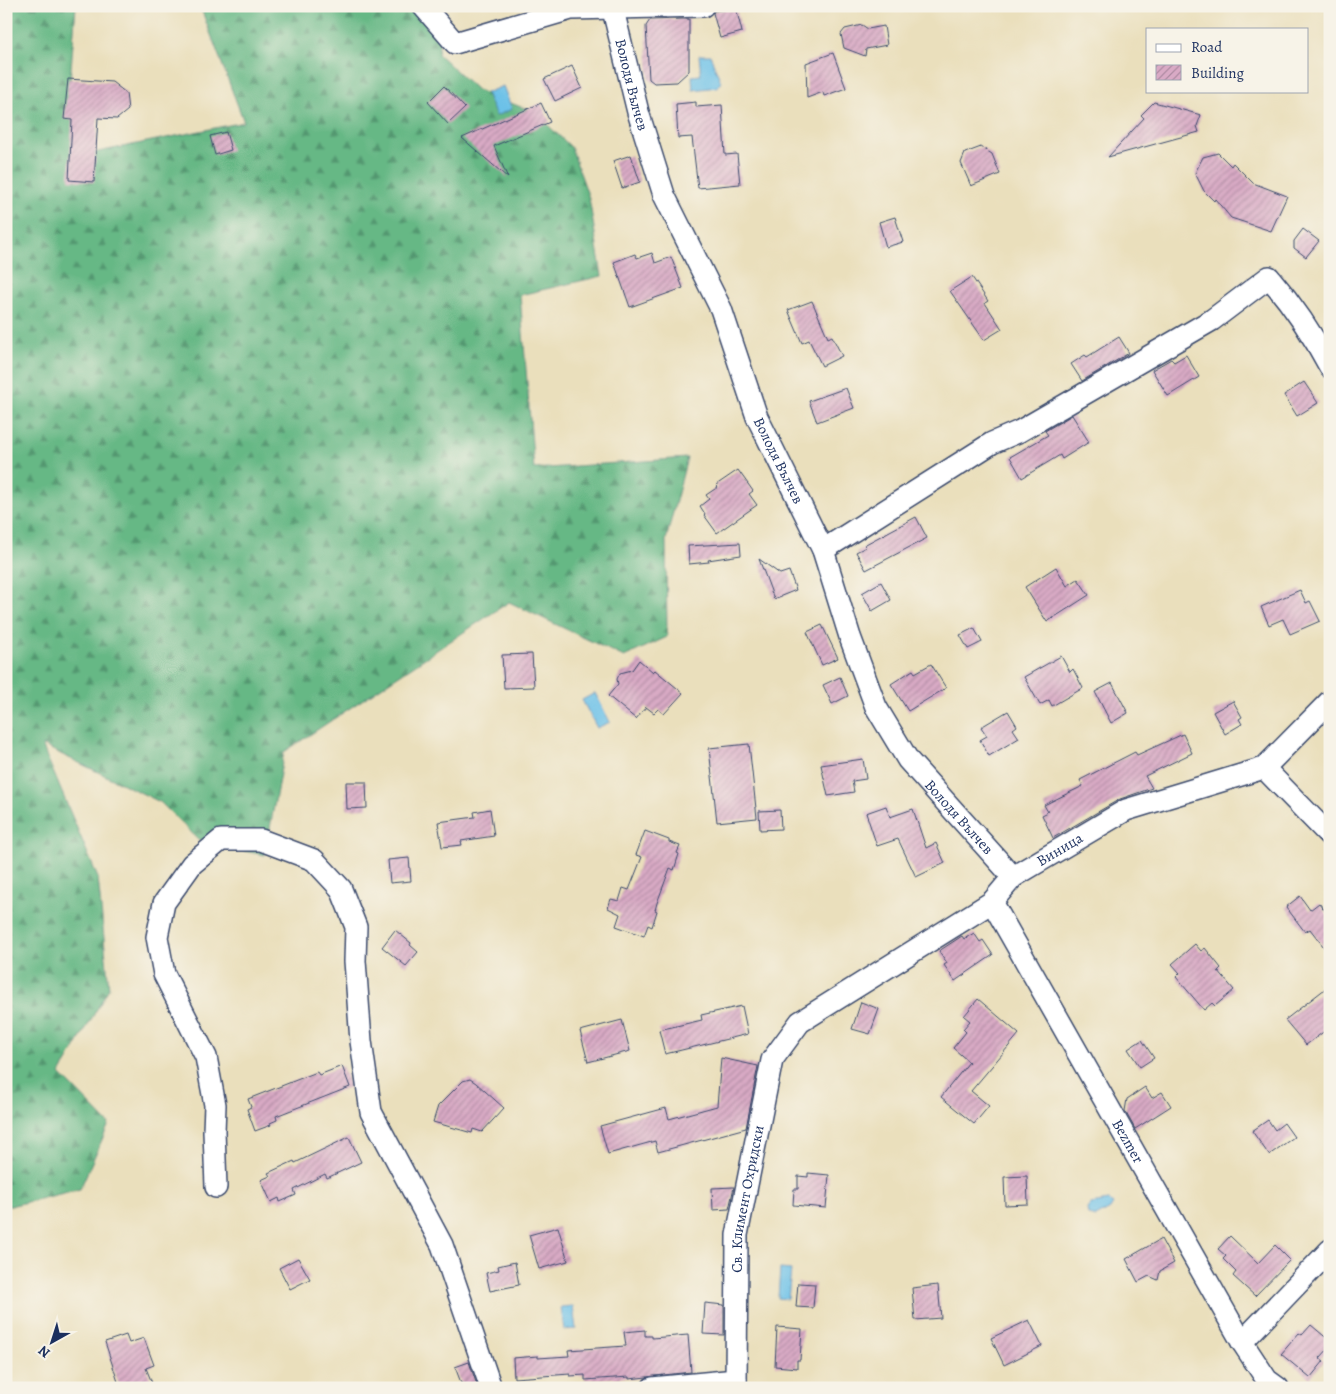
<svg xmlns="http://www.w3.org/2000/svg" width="1336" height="1394" font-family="Alegreya,serif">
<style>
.forest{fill:url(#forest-firs);stroke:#407472}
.water{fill:#6cc1e8;stroke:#4478a3}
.building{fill:url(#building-hatch)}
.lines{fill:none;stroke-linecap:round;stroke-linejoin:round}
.minor-casing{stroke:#3a496c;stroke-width:24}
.minor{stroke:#fff;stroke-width:21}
.labels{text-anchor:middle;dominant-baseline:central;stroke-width:4.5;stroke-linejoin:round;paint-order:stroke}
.street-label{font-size:15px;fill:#1b2f5e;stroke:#f7f3e8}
</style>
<defs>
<pattern id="forest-firs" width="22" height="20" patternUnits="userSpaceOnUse" patternTransform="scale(1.25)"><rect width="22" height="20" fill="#66b885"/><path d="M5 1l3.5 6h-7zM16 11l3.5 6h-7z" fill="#539670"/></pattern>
<pattern id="building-hatch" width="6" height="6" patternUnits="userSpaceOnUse" patternTransform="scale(1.25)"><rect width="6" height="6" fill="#d9aac5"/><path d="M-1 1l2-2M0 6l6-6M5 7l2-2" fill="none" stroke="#af8ba3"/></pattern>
</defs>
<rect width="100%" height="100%" fill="#f7f3e8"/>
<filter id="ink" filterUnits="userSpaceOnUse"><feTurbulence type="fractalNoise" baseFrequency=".02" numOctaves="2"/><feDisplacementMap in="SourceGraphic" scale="10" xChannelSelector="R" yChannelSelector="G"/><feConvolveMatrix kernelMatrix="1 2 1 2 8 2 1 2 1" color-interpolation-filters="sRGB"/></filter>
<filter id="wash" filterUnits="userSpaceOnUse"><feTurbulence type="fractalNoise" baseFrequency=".0096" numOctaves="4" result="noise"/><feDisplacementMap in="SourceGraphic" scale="20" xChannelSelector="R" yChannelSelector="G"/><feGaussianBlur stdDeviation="1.12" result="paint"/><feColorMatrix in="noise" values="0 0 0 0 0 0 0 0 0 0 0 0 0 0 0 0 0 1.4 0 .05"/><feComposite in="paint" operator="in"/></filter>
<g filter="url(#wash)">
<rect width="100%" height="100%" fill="#eadfbc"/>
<polygon class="forest" points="6,6 76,6 70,81 93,153 244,122 200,6 426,6 443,14 438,54 477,90 534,112 571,147 589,198 602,276 520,295 534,469 687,458 666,540 667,637 624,657 509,602 284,752 265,855 202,843 160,802 42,745 98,878 109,988 60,1074 109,1124 80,1189 6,1207"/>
<g class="water">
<polygon points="699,55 710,55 721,82 717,87 693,90 692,76 701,75"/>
<polygon points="503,86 512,109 496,116 486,93"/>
<polygon points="595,693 610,722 597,728 582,700"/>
<polygon points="1109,1201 1113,1204 1110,1209 1096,1217 1088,1215 1087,1209 1091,1204"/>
<polygon points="780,1269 791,1270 788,1299 778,1298"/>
<polygon points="573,1306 576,1329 564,1330 561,1307"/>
</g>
<g id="blocks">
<g class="building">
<polygon points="736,8 742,32 720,38 713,13 714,11"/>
<polygon points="682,19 689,19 689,71 677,82 654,83 649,79 646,26 650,20"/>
<polygon points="862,25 868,29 884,26 887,45 866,49 865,56 844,48 841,34 845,29"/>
<polygon points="833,53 846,88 824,96 823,92 807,98 806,63"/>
<polygon points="572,66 582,88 555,101 544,79"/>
<polygon points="68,79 112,82 126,93 128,110 117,119 98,118 94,182 69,180 72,120 64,119"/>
<polygon points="444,86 465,108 448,124 428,102"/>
<polygon points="696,102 696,107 722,105 725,155 737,154 740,184 698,188 692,137 678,138 676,104"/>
<polygon points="1154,102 1201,115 1197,126 1199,132 1108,157 1144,118 1141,115"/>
<polygon points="541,103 550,122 494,146 508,178 462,138"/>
<polygon points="226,132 231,150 215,155 210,136"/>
<polygon points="981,147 992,154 1000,174 971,186 961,163 965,153"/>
<polygon points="1218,153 1231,166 1233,163 1253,183 1287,196 1271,231 1231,218 1215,199 1214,201 1204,191 1195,173 1203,157"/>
<polygon points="631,155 640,182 622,188 613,161"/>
<polygon points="895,217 903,242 886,247 879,222"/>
<polygon points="1303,229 1319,241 1306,257 1294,248 1294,241"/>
<polygon points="652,253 655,263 671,257 683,288 630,307 614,262 635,254 637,258"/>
<polygon points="972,277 988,301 985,303 1002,329 984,340 950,291"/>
<polygon points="812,301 828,338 832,336 842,356 822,366 809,340 802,343 788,310"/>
<polygon points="1119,337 1129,353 1082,381 1071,364 1085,355 1087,357"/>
<polygon points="1186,355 1199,377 1168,396 1152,370 1171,359 1174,362"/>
<polygon points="1304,382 1318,403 1297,416 1284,395"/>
<polygon points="846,388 854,408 817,422 809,401"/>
<polygon points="1072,415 1089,442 1062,459 1060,455 1022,478 1010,457 1048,435 1045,431"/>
<polygon points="738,470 753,491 749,494 757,505 717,533 704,515 705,514 700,506 709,499 706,495 718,487 716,485"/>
<polygon points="916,517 927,538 866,570 856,552 866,547 864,545"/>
<polygon points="740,543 741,555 708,560 709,562 689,564 688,546"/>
<polygon points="759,559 780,574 789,571 796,590 774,599"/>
<polygon points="1056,567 1067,586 1078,579 1089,595 1047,622 1025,587"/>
<polygon points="881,582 891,600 872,611 862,593"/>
<polygon points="1300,590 1306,603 1310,601 1320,621 1290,634 1283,619 1269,625 1261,607"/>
<polygon points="822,625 838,658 822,665 807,632"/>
<polygon points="974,628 982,642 968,649 960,635"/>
<polygon points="532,654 534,687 504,688 502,655"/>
<polygon points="1061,656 1070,672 1073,669 1083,688 1052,706 1049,700 1040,705 1024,677"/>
<polygon points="639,660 653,672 655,670 683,693 664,714 658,709 654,713 646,707 636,719 608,696 618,684 617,679 620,673 632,670"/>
<polygon points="931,664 946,688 908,711 891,684 913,670 915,673"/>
<polygon points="840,677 848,696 832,704 823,685"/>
<polygon points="1112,683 1128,713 1111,723 1095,692"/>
<polygon points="1233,701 1242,717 1239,719 1242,724 1225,734 1213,712"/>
<polygon points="1008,711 1017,726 1013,729 1019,738 989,756 980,740 987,736 981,727"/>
<polygon points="1183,734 1192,753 1145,776 1152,788 1120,799 1053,838 1042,815 1048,812 1044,805 1083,786 1080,780 1135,752 1137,755"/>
<polygon points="749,744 757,818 717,822 709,748"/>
<polygon points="863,759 866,779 852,781 854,792 828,796 821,765"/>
<polygon points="346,782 366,782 367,808 347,809"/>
<polygon points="886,806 890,817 913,809 926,848 936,843 945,863 916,877 898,839 877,846 866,813"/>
<polygon points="490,809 494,836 461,841 462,845 442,847 438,822 475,817 474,812"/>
<polygon points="780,810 781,829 760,830 759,811"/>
<polygon points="645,831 669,840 669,842 680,846 677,853 679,854 674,870 670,868 657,903 655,910 657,911 652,927 648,925 644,936 616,926 620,914 608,908 611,899 619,901 623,888 629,890 642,857 636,855"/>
<polygon points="409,858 411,881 390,883 388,860"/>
<polygon points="1300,896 1310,910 1319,903 1330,917 1330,955 1310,929 1305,932 1286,907"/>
<polygon points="395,930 411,943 410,945 418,952 406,966 382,947"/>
<polygon points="974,933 980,942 983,940 993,955 955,981 944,965 947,963 939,951 962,936 964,939"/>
<polygon points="1195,944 1201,951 1205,948 1221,968 1218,971 1234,990 1215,1006 1212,1003 1204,1010 1176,977 1180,973 1172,964"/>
<polygon points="1330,985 1330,1027 1306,1045 1285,1020"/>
<polygon points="978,999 1019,1034 971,1091 989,1106 974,1124 941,1097 969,1062 953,1048 966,1032 963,1029 970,1021 964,1016"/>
<polygon points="861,1002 879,1009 870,1034 852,1029"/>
<polygon points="742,1006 748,1034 665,1054 659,1030 702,1020 701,1015"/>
<polygon points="622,1020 630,1051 588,1062 580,1031"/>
<polygon points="1142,1040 1154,1058 1140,1067 1128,1049"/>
<polygon points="721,1058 758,1066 746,1128 658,1152 655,1141 608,1154 600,1126 666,1108 669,1119 717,1106"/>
<polygon points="342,1066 350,1087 276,1116 277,1120 270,1123 271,1125 255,1131 247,1109 251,1107 248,1099 317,1072 319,1075"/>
<polygon points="470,1079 476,1083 504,1108 482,1132 473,1129 472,1133 433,1122 438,1106 463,1081"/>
<polygon points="1145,1087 1152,1098 1162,1092 1171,1106 1135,1129 1125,1111 1127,1099"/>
<polygon points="1268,1120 1275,1130 1284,1123 1294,1137 1269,1155 1252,1131"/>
<polygon points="349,1137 361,1162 327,1178 325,1174 294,1190 296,1195 280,1202 279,1198 271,1202 261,1180 270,1176 268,1173 294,1161 295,1163"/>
<polygon points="808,1173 829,1175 826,1208 793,1205 794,1189 798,1189 798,1176 808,1177"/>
<polygon points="1027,1176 1028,1204 1005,1205 1004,1177"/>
<polygon points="734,1187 729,1209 713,1210 712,1188"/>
<polygon points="558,1227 568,1261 539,1269 529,1235"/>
<polygon points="1230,1236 1258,1263 1275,1245 1290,1260 1255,1296 1233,1276 1236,1272 1223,1259 1226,1256 1218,1249"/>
<polygon points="1161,1239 1174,1263 1160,1271 1158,1280 1149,1276 1138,1282 1126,1259"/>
<polygon points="298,1258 310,1279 290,1289 279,1268"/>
<polygon points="515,1262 519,1285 490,1291 486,1273 499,1270 498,1266"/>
<polygon points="798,1283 815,1284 813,1308 796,1307"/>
<polygon points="938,1285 941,1318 915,1320 912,1288"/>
<polygon points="705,1303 724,1305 724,1335 703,1334"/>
<polygon points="1029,1320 1042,1346 1004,1365 991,1338"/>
<polygon points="1311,1325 1330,1341 1330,1347 1320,1358 1324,1361 1310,1378 1281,1354 1299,1333 1302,1335"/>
<polygon points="777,1327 802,1329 800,1360 797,1360 797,1368 775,1366"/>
<polygon points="645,1330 645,1336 652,1336 652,1338 688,1335 691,1372 629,1379 629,1377 585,1380 585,1375 570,1376 570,1374 514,1378 513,1358 538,1356 538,1358 569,1356 568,1350 626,1346 624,1332"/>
<polygon points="126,1335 129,1343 144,1338 154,1365 146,1368 154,1388 120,1388 105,1342"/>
<polygon points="469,1362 478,1388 463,1388 455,1367"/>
</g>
</g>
</g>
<g filter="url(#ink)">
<use href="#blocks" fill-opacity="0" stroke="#3a496c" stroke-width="1"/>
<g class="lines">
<defs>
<g id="minor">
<polyline points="423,6 455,43 571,9 703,6"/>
<path id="s1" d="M 612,6 L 638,112 L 664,195 L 721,309 L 757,417 L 823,550 L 850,637 L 876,707 L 908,760 L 1013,877"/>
<path d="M 823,550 L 992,443 L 1020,431 L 1212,320 L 1269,277 C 1293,305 1313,335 1330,367"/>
<polyline points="1264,768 1330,836"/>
<path id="s2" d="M 992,902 L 1242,1342 L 1267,1380 L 1278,1388"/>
<polyline points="216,1187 214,1131 215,1105 206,1057 164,974 157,937 164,903 192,864 221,840 261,840 314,860 341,889 356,927 355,961 361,1041 371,1112 442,1245 491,1388"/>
<polyline points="1242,1342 1330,1250"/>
<polyline points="652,1388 736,1380"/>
<path id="s3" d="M 736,1388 L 737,1235 L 772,1060 L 800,1022 L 992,902 L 1013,877 L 1126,810 L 1264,768 L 1330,701"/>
</g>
</defs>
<use href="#minor" class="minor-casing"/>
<use href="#minor" class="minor"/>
</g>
</g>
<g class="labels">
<g class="street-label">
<text stroke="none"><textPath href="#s1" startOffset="81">Володя Вълчев</textPath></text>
<text stroke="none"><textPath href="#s1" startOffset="486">Володя Вълчев</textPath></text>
<text stroke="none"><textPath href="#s1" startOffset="890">Володя Вълчев</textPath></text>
<text stroke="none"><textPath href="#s3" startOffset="692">Виница</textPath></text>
<text stroke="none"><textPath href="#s2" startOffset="275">Bezmer</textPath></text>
<text stroke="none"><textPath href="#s3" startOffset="190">Св. Климент Охридски</textPath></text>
</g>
</g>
<rect width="1336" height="1394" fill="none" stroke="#f7f3e8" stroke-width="25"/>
<rect x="1146" y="28" width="162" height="65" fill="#f7f3e8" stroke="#9fa5b1"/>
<rect x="1156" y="44" width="25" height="8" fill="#ffffff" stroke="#9fa5b1"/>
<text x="1191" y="52" font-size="15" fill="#1b2f5e">Road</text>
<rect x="1156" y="65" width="25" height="15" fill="url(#building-hatch)" stroke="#9fa5b1"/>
<text x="1191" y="78" font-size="15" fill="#1b2f5e">Building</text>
<g transform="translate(52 1342) rotate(219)" stroke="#f7f3e8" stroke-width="4" paint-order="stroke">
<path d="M0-4L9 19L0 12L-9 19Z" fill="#1b2f5e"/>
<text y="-8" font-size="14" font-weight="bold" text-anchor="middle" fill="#1b2f5e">N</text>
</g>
</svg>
